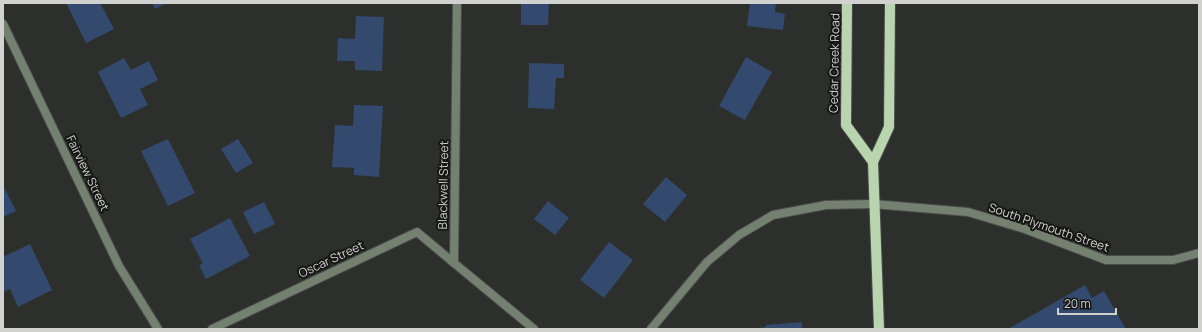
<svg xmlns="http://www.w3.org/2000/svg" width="1202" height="332" font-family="Manrope,sans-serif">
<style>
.building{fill:#34496e}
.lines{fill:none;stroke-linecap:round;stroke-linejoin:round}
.service-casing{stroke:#4a4c4a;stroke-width:10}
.minor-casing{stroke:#4a4c4a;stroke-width:10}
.tertiary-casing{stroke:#4a4c4a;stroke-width:10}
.primary-casing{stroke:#4a4c4a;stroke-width:12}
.service{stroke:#748170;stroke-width:8}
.minor{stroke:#748170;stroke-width:8}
.tertiary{stroke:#748170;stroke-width:8}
.primary{stroke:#b9d5b0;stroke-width:10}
.labels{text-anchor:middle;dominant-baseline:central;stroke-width:4;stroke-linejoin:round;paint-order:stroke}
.street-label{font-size:12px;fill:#d1d2d0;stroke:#161715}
</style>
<rect width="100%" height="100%" fill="#2c2f2c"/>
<g class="building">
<polygon points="66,3 100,3 114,29 86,43"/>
<polygon points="152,3 167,3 155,9"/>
<polygon points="521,3 549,3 548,25 521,25"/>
<polygon points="750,3 776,3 775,12 785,14 783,30 747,26"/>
<polygon points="356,16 384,17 382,71 355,70 355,61 337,61 338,38 355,39"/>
<polygon points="746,57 772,72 745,120 719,106"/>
<polygon points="124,58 131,70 149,61 158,80 140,89 148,105 121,118 98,72"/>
<polygon points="529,63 564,64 564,78 556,78 554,109 528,108"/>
<polygon points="354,105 383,106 379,177 354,175 354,168 332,167 335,125 353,126"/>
<polygon points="168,139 195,193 168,206 141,151"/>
<polygon points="238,139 253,163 236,173 221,149"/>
<polygon points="666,177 687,195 665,222 643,204"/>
<polygon points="3,185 16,211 3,217"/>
<polygon points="548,201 569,218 555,235 534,219"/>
<polygon points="264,202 275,224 254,234 243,212"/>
<polygon points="230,218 250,256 206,279 199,265 203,264 190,239"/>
<polygon points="609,242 633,260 604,298 580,280"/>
<polygon points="30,244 52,290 18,307 10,289 3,292 3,257"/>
<polygon points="1085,285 1092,298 1104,291 1126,329 1008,329"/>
<polygon points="802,322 802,329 752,329 766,327 766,325"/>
</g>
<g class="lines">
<defs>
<polyline id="service" points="873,204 968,212 1025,229 1106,260 1173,260 1199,253"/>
<g id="minor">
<polyline points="457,3 454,263 534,329"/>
<polyline points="3,24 119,266 158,329"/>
<polyline points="212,329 417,232 454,263"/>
</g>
<polyline id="tertiary" points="651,329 707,262 739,235 773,215 826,205 873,204"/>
<g id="primary">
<polyline points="847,3 846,125 873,162"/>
<polyline points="879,329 873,162 889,127 890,3"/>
</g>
</defs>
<use href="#service" class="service-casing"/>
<use href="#minor" class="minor-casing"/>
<use href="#tertiary" class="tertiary-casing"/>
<use href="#primary" class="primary-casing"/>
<use href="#service" class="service"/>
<use href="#minor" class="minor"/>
<use href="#tertiary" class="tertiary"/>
<use href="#primary" class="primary"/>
</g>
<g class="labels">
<g class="street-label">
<text transform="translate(834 63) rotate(-89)">Cedar Creek Road</text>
<text transform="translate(88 173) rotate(64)">Fairview Street</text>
<text transform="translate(443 185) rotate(-89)">Blackwell Street</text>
<text transform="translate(1049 227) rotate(19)">South Plymouth Street</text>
<text transform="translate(331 259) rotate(-25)">Oscar Street</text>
</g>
</g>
<rect width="1202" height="332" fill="none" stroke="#d1d2d0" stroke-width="8"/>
<path d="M1058 308v6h58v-6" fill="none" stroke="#d1d2d0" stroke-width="2"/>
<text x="1064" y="308" font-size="12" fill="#d1d2d0" stroke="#161715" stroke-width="3" paint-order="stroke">20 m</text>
</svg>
